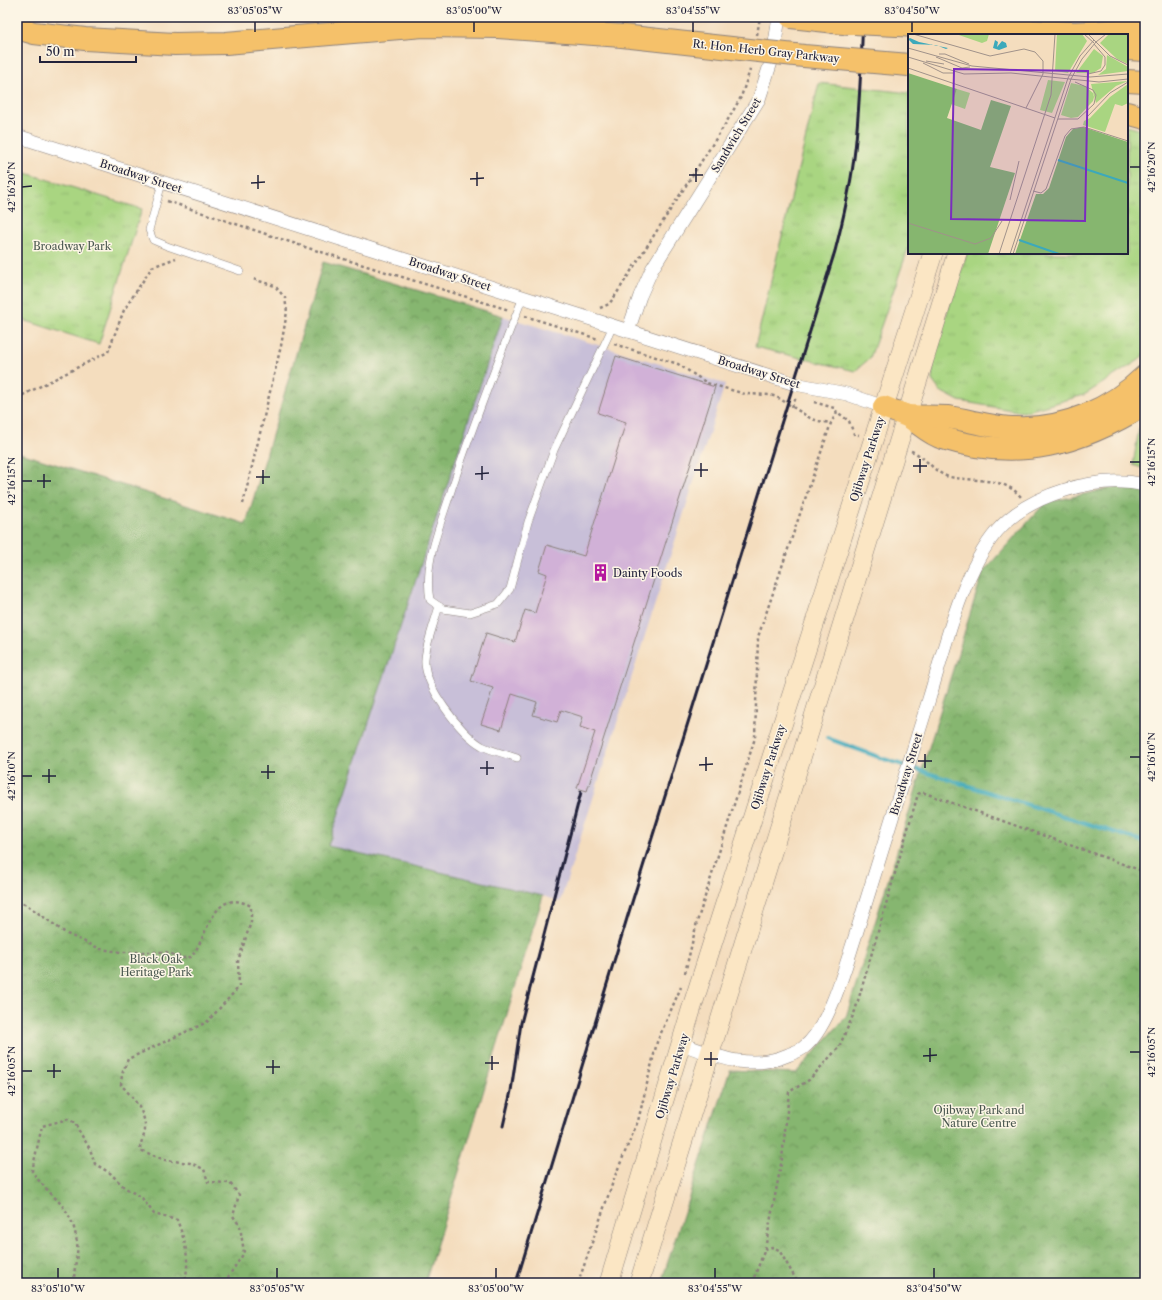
<svg xmlns="http://www.w3.org/2000/svg" width="1162" height="1300" font-family="'Libre Caslon Text',serif">
<style>
.industrial{fill:#c8bfd8}
.grass{fill:url(#grass-tufts);stroke:#667c5e}
.forest{fill:url(#forest-crowns);stroke:#546c55}
.lines{fill:none;stroke-linecap:round;stroke-linejoin:round}
.stream{stroke:#3ca9bb;stroke-width:4}
.building{fill:#d1b1d7}
.service-casing{stroke:#8b807c;stroke-width:8}
.minor-casing{stroke:#8b807c;stroke-width:14}
.secondary-casing{stroke:#8b807c;stroke-width:20}
.motorway-casing{stroke:#8b807c;stroke-width:24}
.path{stroke:#8b807c;stroke-width:2.5;stroke-dasharray:3 3;stroke-linecap:butt}
.service{stroke:#fff;stroke-width:7}
.minor{stroke:#fff;stroke-width:13}
.secondary{stroke:#fbe6c4;stroke-width:19}
.motorway{stroke:#f5c16b;stroke-width:22}
.rail{stroke:#22223b;stroke-width:3}
.motorway-bridge-casing{stroke:#8b807c;stroke-width:24;stroke-linecap:butt}
.motorway-bridge{stroke:#f5c16b;stroke-width:22}
.ticks{fill:none;stroke:#22223b;stroke-width:1.5}
.labels{text-anchor:middle;dominant-baseline:central;stroke-width:3;stroke-linejoin:round;paint-order:stroke}
.street-label{font-size:11px;fill:#22223b;stroke:#fcf5e5}
.park-label{font-size:11px;fill:#4a5850;stroke:#fcf5e5}
.poi-label{font-size:11px;fill:#22223b;stroke:#fcf5e5;text-anchor:start}
.inset-river{fill:none;stroke:#3ca9bb;stroke-width:2}
.inset-road{fill:none;stroke:#a0928a;stroke-width:1}
.view{fill:#7b2cbf;fill-opacity:0.15;stroke:#7b2cbf;stroke-width:2}
.inset-edge{fill:none;stroke:#22223b;stroke-width:2}
.neatline{fill:none;stroke:#22223b;stroke-width:1.5}
.ticks-label{font-size:10px;text-anchor:middle;fill:#22223b}
</style>
<defs>
<pattern id="grass-tufts" width="24" height="20" patternUnits="userSpaceOnUse"><rect width="24" height="20" fill="#a9d581"/><path d="M3 7l-1-3M5 7V3M7 7l1-3M15 17l-1-3M17 17v-4M19 17l1-3" fill="none" stroke="#91b770"/></pattern>
<pattern id="forest-crowns" width="20" height="18" patternUnits="userSpaceOnUse"><rect width="20" height="18" fill="#86b66f"/><path d="M2 6a3 3 0 1 1 6 0M12 15a3 3 0 1 1 6 0" fill="none" stroke="#6d945c"/></pattern>
</defs>
<rect width="100%" height="100%" fill="#fcf5e5"/>
<filter id="ink" filterUnits="userSpaceOnUse"><feTurbulence type="fractalNoise" baseFrequency=".025" numOctaves="2"/><feDisplacementMap in="SourceGraphic" scale="8" xChannelSelector="R" yChannelSelector="G"/><feConvolveMatrix kernelMatrix="1 2 1 2 8 2 1 2 1" color-interpolation-filters="sRGB"/></filter>
<filter id="wash" filterUnits="userSpaceOnUse"><feTurbulence type="fractalNoise" baseFrequency=".012" numOctaves="4" result="noise"/><feDisplacementMap in="SourceGraphic" scale="16" xChannelSelector="R" yChannelSelector="G"/><feGaussianBlur stdDeviation="0.9" result="paint"/><feColorMatrix in="noise" values="0 0 0 0 0 0 0 0 0 0 0 0 0 0 0 0 0 1.4 0 .05"/><feComposite in="paint" operator="in"/></filter>
<g filter="url(#wash)">
<rect width="100%" height="100%" fill="#f4ddbe"/>
<polygon class="industrial" points="503,316 725,384 560,902 543,896 328,846"/>
<g class="grass">
<polygon points="819,83 909,93 909,246 870,358 855,371 755,347"/>
<polygon points="1127,126 1145,131 1145,353 1139,360 1084,395 1023,412 959,401 940,391 932,380 934,353 967,253 1127,253"/>
<polygon points="26,173 142,209 99,344 17,318 17,200"/>
<polygon points="1145,425 1145,469 1133,465 1139,428"/>
</g>
<g class="forest">
<polygon points="17,170 26,173 17,200"/>
<polygon points="323,262 503,316 328,846 543,896 425,1283 17,1283 17,452 246,524"/>
<polygon points="1125,485 1145,491 1145,1283 661,1283 730,1070 796,1073 846,1017 983,572 1045,503"/>
</g>
<g class="lines">
<polyline class="stream" points="827,738 884,759 1145,842"/>
</g>
<g id="blocks">
<polygon class="building" points="616,356 715,387 587,791 577,788 595,732 580,727 583,717 561,710 557,722 533,715 537,702 512,694 501,730 481,724 493,688 471,681 486,633 515,642 525,610 535,613 547,574 539,571 547,545 584,556 626,422 598,413"/>
</g>
</g>
<g filter="url(#ink)">
<use href="#blocks" fill-opacity="0" stroke="#8b807c" stroke-width="1"/>
<g class="lines">
<defs>
<g id="service">
<polyline points="162,183 149,230 153,240 167,246 240,271"/>
<path d="M 523,297 C 498,360 474,423 452,488 C 441,524 423,562 430,600 L 443,609 L 470,613 L 498,604 L 510,589 L 528,522 L 554,450 L 613,326"/>
<path d="M 439,606 C 435,621 426,644 425,659 C 423,685 460,733 482,746 C 492,751 506,754 517,758"/>
</g>
<g id="minor">
<polyline points="17,136 795,384 847,394 884,407"/>
<polyline points="628,331 640,296 652,269 759,99 773,56 779,17"/>
<path d="M 682,1044 C 718,1057 750,1071 788,1055 C 792,1053 799,1051 803,1048 C 829,1029 846,964 856,934 C 880,855 905,777 929,699 C 945,647 962,572 997,531 C 1029,494 1098,474 1145,485"/>
</g>
<g id="secondary">
<polyline points="609,1283 692,1007 933,253"/>
<polyline points="639,1283 957,253"/>
</g>
<g id="motorway">
<polyline points="17,28 34,33 85,39 175,44 226,43 423,26 498,27 622,36"/>
<polyline points="1075,33 1145,29"/>
<polyline points="1127,49 1145,50"/>
<polyline points="1127,81 1145,82"/>
<polyline points="1127,113 1145,118"/>
<path d="M 884,407 C 892,411 902,413 909,417 C 920,424 931,435 943,438 C 1018,462 1081,444 1145,404"/>
<path d="M 908,416 C 921,417 934,416 947,417 C 970,420 992,428 1016,428 C 1064,430 1111,409 1145,376"/>
</g>
</defs>
<use href="#service" class="service-casing"/>
<use href="#minor" class="minor-casing"/>
<use href="#secondary" class="secondary-casing"/>
<use href="#motorway" class="motorway-casing"/>
<g class="path">
<polyline points="757,35 760,17"/>
<polyline points="167,201 305,247 509,310"/>
<polyline points="600,308 609,304 615,296 726,123 741,97 751,67"/>
<polyline points="525,316 598,339"/>
<polyline points="614,344 678,364 707,383 745,394 770,395 777,397 810,418 818,421 831,423"/>
<polyline points="17,398 108,352 124,310 152,267 176,258"/>
<polyline points="814,402 834,408 837,412"/>
<polyline points="792,407 796,397"/>
<path d="M 911,451 C 925,456 933,471 946,476 C 971,483 1003,475 1021,497"/>
<polyline points="243,504 281,346 287,312 285,298 275,286 253,279"/>
<path d="M 17,901 L 27,905 L 67,934 L 101,949 L 120,952 L 166,952 L 183,958 L 191,957 C 208,938 212,885 251,906 L 251,922 L 238,961 L 239,987 L 207,1022 L 128,1059 L 122,1074 L 121,1085 C 132,1096 146,1112 145,1129 C 145,1136 140,1142 140,1150 L 165,1160 L 190,1163 L 204,1169 L 208,1182 L 230,1183 L 239,1195 L 233,1216 L 240,1226 L 244,1253 L 224,1283"/>
<polyline points="685,973 697,922 755,738 758,637 831,423 837,412 849,421 854,434 859,435"/>
<polyline points="765,1249 782,1159 789,1092 809,1080 839,1047 855,1011 918,794 922,792 1145,872"/>
<path d="M 75,1283 C 72,1271 79,1256 77,1243 C 72,1203 51,1200 32,1171 L 42,1126 L 68,1119 L 75,1123 L 79,1131 L 90,1149 L 95,1164 L 110,1173 L 124,1187 L 142,1198 L 154,1214 L 177,1220 C 185,1240 191,1262 184,1283"/>
<polyline points="578,1283 615,1176 638,1121 657,1042 681,987"/>
<polyline points="752,1283 765,1249 772,1247 779,1250 798,1283"/>
</g>
<use href="#service" class="service"/>
<use href="#minor" class="minor"/>
<use href="#secondary" class="secondary"/>
<use href="#motorway" class="motorway"/>
<g class="rail">
<polyline points="503,1126 511,1091 521,1023 581,792"/>
<path d="M 516,1283 L 628,915 L 835,251 C 843,220 850,189 854,158 C 860,111 861,64 863,17"/>
</g>
<defs>
<g id="motorway-bridge">
<polyline points="791,17 845,23"/>
<polyline points="831,22 1075,33"/>
<polyline points="622,36 804,56 909,65"/>
</g>
</defs>
<use href="#motorway-bridge" class="motorway-bridge-casing"/>
<use href="#motorway-bridge" class="motorway-bridge"/>
</g>
</g>
<path class="ticks" d="M 255,22 L 255,32M 474,22 L 474,32M 693,22 L 693,32M 912,22 L 912,32M 1130,167 L 1140,167M 696,168 L 696,182M 477,172 L 477,186M 258,175 L 258,189M 689,175 L 703,175M 470,179 L 484,178M 251,183 L 265,182M 22,187 L 32,186M 920,459 L 920,473M 1130,462 L 1140,462M 701,463 L 701,477M 482,466 L 482,480M 913,466 L 927,466M 263,470 L 263,484M 694,470 L 708,470M 44,474 L 44,488M 475,474 L 489,473M 256,477 L 270,477M 22,481 L 32,481M 37,481 L 51,481M 925,754 L 925,768M 706,757 L 706,771M 1130,757 L 1140,757M 487,761 L 487,775M 918,761 L 932,761M 268,765 L 268,779M 699,765 L 713,764M 480,768 L 494,768M 49,769 L 49,783M 261,772 L 275,772M 22,776 L 32,776M 42,776 L 56,776M 930,1048 L 930,1062M 711,1052 L 711,1066M 1130,1052 L 1140,1052M 492,1056 L 492,1070M 923,1056 L 937,1055M 704,1059 L 718,1059M 273,1060 L 273,1074M 485,1063 L 499,1063M 54,1064 L 54,1078M 266,1067 L 280,1067M 22,1071 L 32,1071M 47,1071 L 61,1071M 58,1268 L 58,1278M 277,1268 L 277,1278M 496,1268 L 496,1278M 715,1268 L 715,1278M 934,1268 L 934,1278"/>
<defs>
<symbol id="building-bare" viewBox="-9 -9 18 18"><path d="M-4-6H4V6H1V3H-1V6H-4ZM-2.5-4.3h1.7v1.8h-1.7ZM.8-4.3h1.7v1.8H.8ZM-2.5-1h1.7V.8h-1.7ZM.8-1h1.7V.8H.8Z" fill="#b5179e" stroke="#fcf5e5" stroke-width="2.5" paint-order="stroke"/></symbol>
</defs>
<g fill-rule="evenodd">
<use href="#building-bare" x="588" y="560" width="25" height="25"/>
</g>
<g class="labels">
<g class="street-label">
<text transform="translate(766 51) rotate(6)">Rt. Hon. Herb Gray Parkway</text>
<text transform="translate(736 135) rotate(-59)">Sandwich Street</text>
<text transform="translate(141 176) rotate(18)">Broadway Street</text>
<text transform="translate(450 274) rotate(18)">Broadway Street</text>
<text transform="translate(759 372) rotate(17)">Broadway Street</text>
<text transform="translate(867 459) rotate(-72)">Ojibway Parkway</text>
<text transform="translate(768 767) rotate(-72)">Ojibway Parkway</text>
<text transform="translate(906 774) rotate(-73)">Broadway Street</text>
<text transform="translate(672 1076) rotate(-73)">Ojibway Parkway</text>
</g>
<g class="park-label">
<text x="72" y="246">Broadway Park</text>
<text x="156" y="959">Black Oak<tspan x="156" dy="13">Heritage Park</tspan></text>
<text x="979" y="1110">Ojibway Park and<tspan x="979" dy="13">Nature Centre</tspan></text>
</g>
<g class="poi-label">
<text x="613" y="573">Dainty Foods</text>
</g>
</g>
<g transform="translate(908 34)">
<rect width="220" height="220" fill="#f4ddbe"/>
<path d="M 48,0 L 81,0 L 79,7 L 74,9 ZM 149,0 L 174,0 L 179,7 L 160,39 L 147,37 ZM 201,0 L 220,0 L 220,30 L 209,25 L 192,9 ZM 186,15 L 195,22 L 193,34 L 185,39 L 168,39 ZM 199,21 L 220,33 L 220,37 L 190,41 L 198,35 ZM 140,46 L 157,48 L 144,79 L 132,76 ZM 220,47 L 208,52 L 188,69 L 183,50 ZM 163,49 L 177,52 L 185,59 L 186,63 L 185,67 L 170,83 L 163,84 L 153,81 ZM 220,50 L 220,69 L 214,72 L 207,70 L 197,98 L 175,91 L 176,87 L 182,84 L 202,63 ZM 49,55 L 62,59 L 57,75 L 43,70 Z" fill="#a9d581"/>
<path d="M 0,39 L 49,55 L 39,84 L 73,96 L 83,66 L 103,72 L 82,133 L 107,139 L 80,220 L 0,220 ZM 175,93 L 220,108 L 220,220 L 107,220 L 128,160 L 135,160 L 141,154 L 158,103 L 165,95 Z" fill="#86b66f"/>
<path d="M 2,4 L 11,8 L 40,14 L 38,15 L 28,11 L 5,10 L 0,5 ZM 87,6 L 90,8 L 89,13 L 94,7 L 98,9 L 99,13 L 91,16 L 85,14 Z" fill="#3ca9bb"/>
<path class="inset-river" d="M 150,126 L 220,149M 111,206 L 151,220"/>
<path class="inset-road" d="M 5,0 L 82,22 L 116,15 L 127,18 L 135,27 L 135,40 L 118,74M 176,0 L 186,9M 198,0 L 188,8 L 202,22 L 220,31M 0,14 L 64,32 L 182,43 L 220,40M 31,20 L 37,20 L 61,30M 0,23 L 56,40 L 103,39 L 191,48 L 220,45M 28,23 L 54,34 L 62,33M 18,27 L 36,30M 15,29 L 35,39 L 45,39M 0,34 L 147,84M 180,40 L 193,37 L 197,31 L 197,23 L 186,10M 179,83 L 202,59 L 220,48M 150,85 L 170,85 L 186,70 L 188,61 L 185,56 L 167,48M 125,157 L 133,159 L 138,155 L 157,102 L 163,95 L 176,93 L 220,107M 102,166 L 111,127M 0,189 L 67,210 L 83,204 L 94,187M 91,220 L 143,61 L 147,0M 102,220 L 160,44 L 172,22 L 186,6M 105,220 L 163,45 L 174,25 L 188,8 L 180,0"/>
<path class="view" d="M 46,35 L 180,37 L 177,187 L 43,185 Z"/>
<rect width="220" height="220" class="inset-edge"/>
</g>
<rect width="1162" height="1300" fill="none" stroke="#fcf5e5" stroke-width="44"/>
<path d="M40 56v6h96v-6" fill="none" stroke="#22223b" stroke-width="2"/>
<text x="46" y="56" font-size="12" fill="#22223b" stroke="#fcf5e5" stroke-width="3" paint-order="stroke">50 m</text>
<rect x="22" y="22" width="1118" height="1256" class="neatline"/>
<g class="ticks-label">
<text x="255" y="14">83°05'05"W</text>
<text x="474" y="14">83°05'00"W</text>
<text x="693" y="14">83°04'55"W</text>
<text x="912" y="14">83°04'50"W</text>
<text transform="translate(1151 167) rotate(-90)" y="4">42°16'20"N</text>
<text transform="translate(11 187) rotate(-90)" y="4">42°16'20"N</text>
<text transform="translate(1151 462) rotate(-90)" y="4">42°16'15"N</text>
<text transform="translate(11 481) rotate(-90)" y="4">42°16'15"N</text>
<text transform="translate(1151 757) rotate(-90)" y="4">42°16'10"N</text>
<text transform="translate(11 776) rotate(-90)" y="4">42°16'10"N</text>
<text transform="translate(1151 1052) rotate(-90)" y="4">42°16'05"N</text>
<text transform="translate(11 1071) rotate(-90)" y="4">42°16'05"N</text>
<text x="58" y="1292">83°05'10"W</text>
<text x="277" y="1292">83°05'05"W</text>
<text x="496" y="1292">83°05'00"W</text>
<text x="715" y="1292">83°04'55"W</text>
<text x="934" y="1292">83°04'50"W</text>
</g>
</svg>
